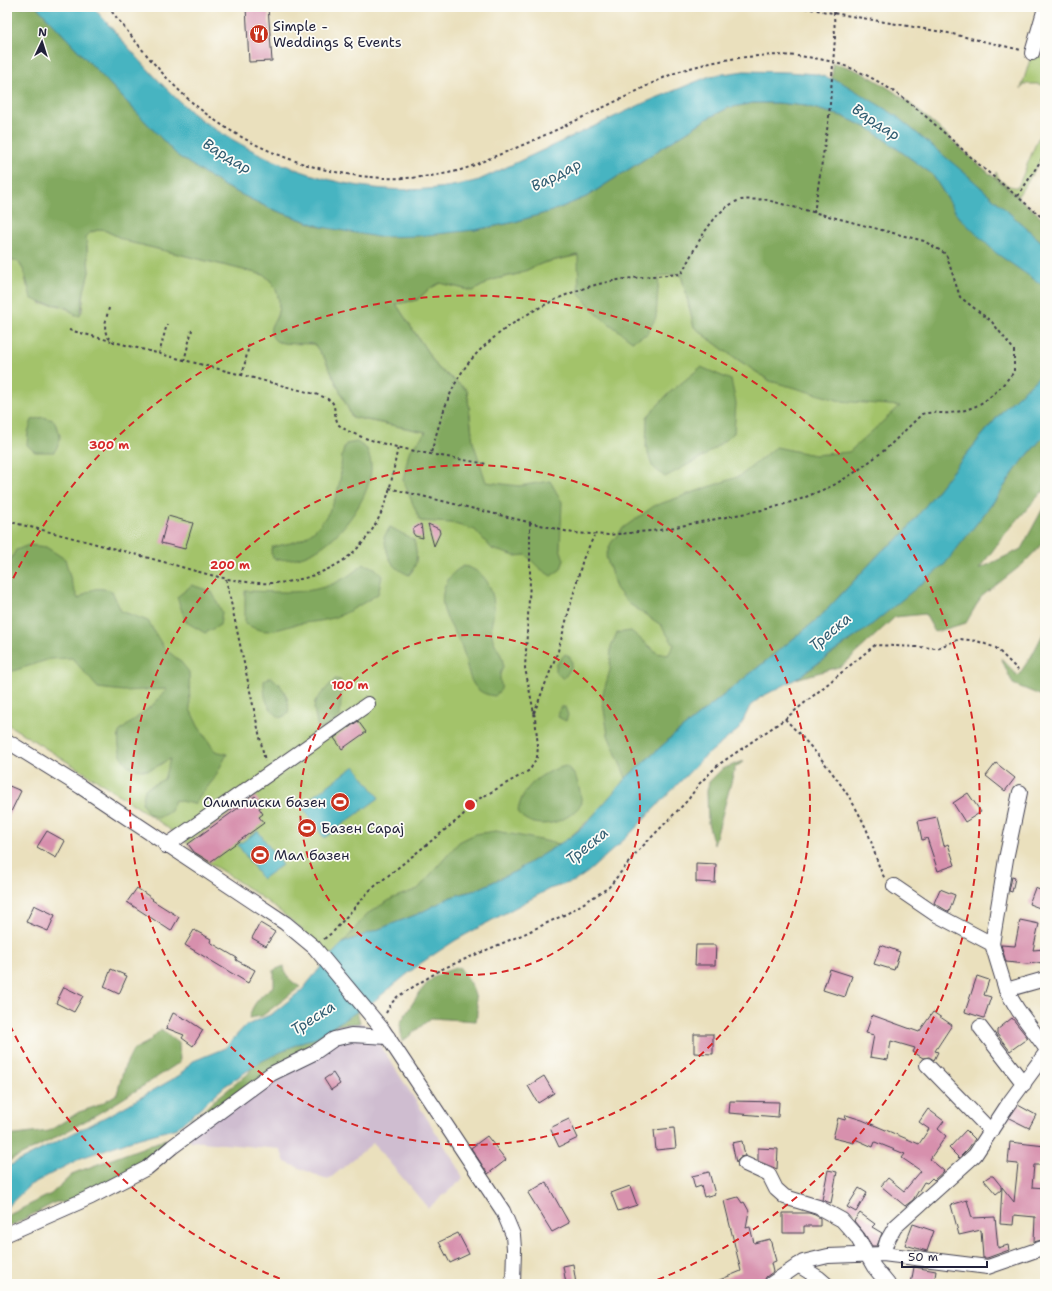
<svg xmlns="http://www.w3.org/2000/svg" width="1052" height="1291" font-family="'Shantell Sans',sans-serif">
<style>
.industrial{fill:#cfbdd0}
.green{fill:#a3c36b;stroke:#627253}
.forest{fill:#82a95f;stroke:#52664d}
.water{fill:#46b4c1;stroke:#346b7e}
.building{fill:#d790ad}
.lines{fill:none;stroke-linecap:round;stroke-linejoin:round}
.minor-casing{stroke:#403e4e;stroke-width:16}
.path{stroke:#403e4e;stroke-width:2;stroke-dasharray:3 3;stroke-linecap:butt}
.minor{stroke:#fff;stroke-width:14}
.path-bridge{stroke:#403e4e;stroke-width:2;stroke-dasharray:3 3;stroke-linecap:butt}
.ring{fill:none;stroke:#d62828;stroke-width:2;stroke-dasharray:7 5}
.labels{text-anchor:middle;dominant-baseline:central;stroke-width:3.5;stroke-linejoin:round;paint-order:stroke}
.poi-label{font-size:14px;fill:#22223b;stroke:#fdfcf7;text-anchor:start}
.water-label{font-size:15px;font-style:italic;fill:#305c71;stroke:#fdfcf7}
.centre{fill:#d62828;stroke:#fdfcf7;stroke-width:2}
.ring-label{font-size:12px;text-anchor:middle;font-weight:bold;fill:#d62828;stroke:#fdfcf7;stroke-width:3.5;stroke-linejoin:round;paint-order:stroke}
</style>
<rect width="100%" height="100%" fill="#fdfcf7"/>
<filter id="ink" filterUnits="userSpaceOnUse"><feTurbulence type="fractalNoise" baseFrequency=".025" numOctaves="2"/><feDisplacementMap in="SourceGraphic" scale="8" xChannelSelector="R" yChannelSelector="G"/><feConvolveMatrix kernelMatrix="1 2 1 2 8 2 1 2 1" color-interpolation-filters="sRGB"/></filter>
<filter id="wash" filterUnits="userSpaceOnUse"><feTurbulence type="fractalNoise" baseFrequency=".012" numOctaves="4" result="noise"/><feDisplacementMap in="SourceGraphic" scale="16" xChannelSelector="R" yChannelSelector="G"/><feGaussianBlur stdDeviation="0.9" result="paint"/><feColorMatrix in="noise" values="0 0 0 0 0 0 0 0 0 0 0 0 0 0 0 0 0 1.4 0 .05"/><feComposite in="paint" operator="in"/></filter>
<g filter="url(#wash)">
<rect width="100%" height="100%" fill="#eae0bd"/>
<polygon class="industrial" points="360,1023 368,1026 458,1167 463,1179 428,1208 373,1143 328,1180 285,1162 280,1149 190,1141 190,1130 338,1025"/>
<g class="green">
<polygon points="1032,53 1045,58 1045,86 1038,84 1025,84 1021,89"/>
<path d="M 1045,121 L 1045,154 L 1018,196 L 995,177 L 996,172 C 999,181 1008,188 1018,187 Z"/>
<path d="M 102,229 L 129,242 L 264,275 C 280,286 284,309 272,325 L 278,342 L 314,344 L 325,359 L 352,417 L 473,442 L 467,390 L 438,368 L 396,304 L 417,300 L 429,289 L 440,283 L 473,291 L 492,280 L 518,274 L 543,263 L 579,255 L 657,291 L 659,275 L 681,274 L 694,327 L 725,351 L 770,381 L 900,406 L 883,550 L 569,838 L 546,854 L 329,957 C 291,914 243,884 195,854 L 188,844 L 164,825 L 112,790 L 7,724 L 7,404 L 11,401 L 11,392 L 7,383 L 7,260 L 18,261 L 24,271 L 27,286 L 41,304 C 54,304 65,305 75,315 L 82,312 L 84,291 L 89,272 L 86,237 L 91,232 Z"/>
</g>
<g class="forest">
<path d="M 7,7 L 37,7 L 178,156 L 224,186 L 269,208 L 321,227 L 475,230 L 511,223 L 552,211 L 586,197 L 708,118 L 728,108 L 753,103 L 778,103 L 806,106 L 842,116 L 870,129 L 932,174 L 959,217 L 1045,287 L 1045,371 L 1004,409 L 951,473 L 902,537 L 883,550 L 819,618 L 673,736 L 626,778 L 608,735 L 602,697 L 610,670 L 611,646 L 617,633 L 631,631 L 657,653 L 668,655 L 674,645 L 661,625 L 628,603 L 616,588 L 606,556 L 611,543 L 623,528 L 654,506 L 740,476 L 776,447 L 814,455 L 849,452 L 900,406 L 841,401 L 770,381 L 725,351 L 694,327 L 681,274 L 659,276 L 656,317 L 647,334 L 632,341 L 598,315 L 579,294 L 578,255 L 543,263 L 518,274 L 492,280 L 473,291 L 440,283 L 429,289 L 417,300 L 396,304 L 438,368 L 467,390 L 473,442 L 486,482 L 519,486 L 550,481 L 562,502 L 560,548 L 564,560 L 561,569 L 551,576 L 539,568 L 526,555 L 515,556 L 492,549 L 475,530 L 451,523 L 420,521 L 403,480 L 409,452 L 426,432 L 352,417 L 325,359 L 314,344 C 303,343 289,345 279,342 C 273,341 270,333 271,327 C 272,323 276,320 277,316 C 282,301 277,284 264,275 L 129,242 L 102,229 L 91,232 L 86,237 L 89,272 L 84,291 L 80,316 C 74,315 72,311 67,308 C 54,301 45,307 31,298 L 24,271 L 18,261 L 7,260 Z"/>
<path d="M 833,63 C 885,73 939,129 977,163 C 1000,182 1023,201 1045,220 L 1045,245 L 967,175 L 832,80 Z"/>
<polygon points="701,367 731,380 736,403 734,433 706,455 665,477 652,466 646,447 647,417 668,394"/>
<path d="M 43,417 L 53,420 C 61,433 63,439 54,452 L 35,452 L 27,445 L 28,432 L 32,420 Z"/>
<polygon points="1045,435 1045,491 1041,493 1005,534 979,569 1021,549 1042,510 1045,508 1045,541 1023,564 981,597 966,623 935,632 925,614 895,617 842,666 796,679 869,627 962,541 992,504 1019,465"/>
<path d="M 357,442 L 367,449 C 368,454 371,459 371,464 C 373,495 341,537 315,551 C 302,558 288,561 274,559 L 271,553 L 272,547 C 280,545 289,544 297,541 C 321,532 336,505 340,480 C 342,468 340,455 346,444 Z"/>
<path d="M 390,527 L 414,540 C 417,554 419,564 409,575 C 389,566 388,557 384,537 Z"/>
<path d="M 29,545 L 46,547 L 65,559 L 72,584 L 78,599 C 91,589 95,586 112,591 L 121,611 L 148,621 L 164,648 L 180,661 L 189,672 L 190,709 L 198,726 L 215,751 L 227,754 L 214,779 L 194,804 L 175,800 L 171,811 L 158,818 L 148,813 L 142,803 L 145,789 L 164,779 L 170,759 C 163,762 155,769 148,770 C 122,772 117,752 119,732 L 155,703 L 167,689 L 123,691 L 98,688 L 72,658 L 50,659 L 7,673 L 7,566 L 16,550 Z"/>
<path d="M 364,564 L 375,568 L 382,576 L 378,594 C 363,603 346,615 329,619 C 319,622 308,622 298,624 C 276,629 266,637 245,623 L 245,591 C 294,592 324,598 364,564 Z"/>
<path d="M 464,566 C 485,571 493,587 494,607 C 494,616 490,625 492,635 C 493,644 503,654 503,663 C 504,668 499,673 500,678 C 501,689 504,687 495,696 C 465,693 470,666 461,645 C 456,633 445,619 443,606 C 440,590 449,572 464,566 Z"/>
<polygon points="192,585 212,592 222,612 220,625 205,633 186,622 177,597"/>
<polygon points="1045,630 1045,693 1042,696 1013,684 1001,658 1018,676 1032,655"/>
<path d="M 565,654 C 578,660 570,671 563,679 L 556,672 L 556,665 Z"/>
<path d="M 271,677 C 283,686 291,699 288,714 L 280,718 C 266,706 264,699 264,681 Z"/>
<polygon points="335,679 340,680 342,682 340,716 326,728 318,728 314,709 315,701"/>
<polygon points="560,707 565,707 568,715 566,721 558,717"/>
<polygon points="744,761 735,768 714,845 708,823 707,791 709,782 722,769"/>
<path d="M 566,766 C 579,776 579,788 582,803 C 569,823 535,833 518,813 C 520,787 543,771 566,766 Z"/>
<polygon points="496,831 560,844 516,871 476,890 451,897 418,914 343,943 367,914 393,898 418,889 459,842 475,834"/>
<path d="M 284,966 C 285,977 291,981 300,987 L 262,1016 L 249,1018 C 252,1004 262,994 274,986 L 274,970 Z"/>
<path d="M 459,967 C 472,983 480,1000 476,1021 L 431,1018 L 402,1042 L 400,1023 C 410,1009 422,984 436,976 C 443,972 452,969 459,967 Z"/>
<polygon points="357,1011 360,1023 338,1025 290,1060 190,1125 191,1118 198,1116 212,1102 248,1074 257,1059 319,1033"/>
<path d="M 161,1029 L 179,1043 L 180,1062 C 123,1100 68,1133 7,1162 L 7,1136 L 49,1131 L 79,1112 L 97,1106 L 117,1094 L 124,1068 L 133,1050 L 148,1042 Z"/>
<polygon points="166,1139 160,1153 132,1176 120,1193 114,1180 93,1187 74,1203 56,1202 7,1228 7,1216 51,1194 74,1173"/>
</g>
<g class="water">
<path d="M 37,7 L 93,7 C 125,43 156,81 192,113 C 208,126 228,137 246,147 C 318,185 400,202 479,180 L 644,103 L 710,76 L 744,71 L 787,72 L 816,74 L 841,82 L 895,115 L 967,175 L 1045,245 L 1045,287 L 996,253 L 959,217 L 932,174 L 870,129 L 842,116 L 806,106 L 778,103 L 753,103 L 728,108 L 708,118 L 586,197 L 552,211 L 511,223 L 475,230 L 418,236 L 378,237 L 322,227 L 269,208 L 224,186 L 178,156 Z"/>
<polygon points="1045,371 1045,435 1019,465 992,504 944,565 869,627 796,679 761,697 750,706 739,729 702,759 627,837 588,872 575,881 549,889 456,940 421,963 374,1001 313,1039 304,1041 262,1061 225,1086 177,1128 129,1141 81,1158 30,1185 7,1207 7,1167 117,1111 180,1075 191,1062 225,1048 245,1026 272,1014 302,990 329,957 343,943 418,914 451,897 476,890 516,871 569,838 584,826 626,778 673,736 819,618 883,550 902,536 951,473 1004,409"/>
<polygon points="355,766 379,798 324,838 301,805"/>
<polygon points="258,831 282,865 262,879 238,845"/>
</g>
<g id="blocks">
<g class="building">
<polygon points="246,7 268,7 272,61 249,62"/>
<polygon points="168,516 193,523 185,549 161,543"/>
<polygon points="421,524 423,538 415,536 413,533 413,529"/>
<polygon points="428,524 439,529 440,533 434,546"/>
<polygon points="358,721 366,732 342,749 334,738"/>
<polygon points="996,763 1015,778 1005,791 986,776"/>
<polygon points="7,785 21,791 7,820"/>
<polygon points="968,793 981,812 965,822 953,803"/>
<polygon points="255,796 262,806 259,808 263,814 259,817 264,823 210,862 194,852 188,844"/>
<polygon points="937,817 944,846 948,844 955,865 938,871 927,838 922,840 918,821"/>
<polygon points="47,831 65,841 56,858 37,847"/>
<polygon points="696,863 716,864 715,883 696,882"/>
<polygon points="1012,877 1015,878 1012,892 1009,891"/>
<polygon points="137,888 153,899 152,900 179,917 171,931 127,902"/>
<polygon points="1035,888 1045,892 1045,910 1029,904"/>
<polygon points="940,889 955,895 949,912 934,903"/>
<polygon points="34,905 55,915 48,931 26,922"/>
<polygon points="1020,920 1039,924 1033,950 1045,949 1045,962 1027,964 1006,962 1001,945 1015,946"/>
<polygon points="260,923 275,932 266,946 252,938"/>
<polygon points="194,930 211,939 210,942 237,958 236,960 255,970 248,983 185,945"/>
<polygon points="696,945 716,945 715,965 695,965"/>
<polygon points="881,945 900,952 894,970 874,964"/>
<polygon points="111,969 127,976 119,994 104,987"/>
<polygon points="830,969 852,976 845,997 823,990"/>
<polygon points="977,976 989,980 984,995 991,997 984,1018 965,1012"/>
<polygon points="64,987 83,996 74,1012 56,1003"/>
<polygon points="933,1012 952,1025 935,1051 938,1052 934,1060 929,1057 923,1058 913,1052 915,1048 891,1041 888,1060 870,1057 874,1035 866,1033 872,1015 919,1032"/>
<polygon points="173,1013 188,1020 203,1030 193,1046 182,1038 184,1035 166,1028"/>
<polygon points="1012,1018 1028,1038 1010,1051 997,1034 997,1030"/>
<polygon points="694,1034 713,1034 713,1054 694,1053"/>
<polygon points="333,1073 340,1084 331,1090 324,1079"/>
<polygon points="544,1076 554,1093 538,1103 528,1086"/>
<polygon points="730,1101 779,1102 778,1117 729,1113"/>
<polygon points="1018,1105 1036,1115 1029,1128 1009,1118"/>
<polygon points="928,1109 944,1121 938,1129 946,1136 930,1159 944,1171 934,1180 932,1178 927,1183 924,1182 913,1200 905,1206 881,1186 888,1178 904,1191 921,1171 902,1158 905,1154 875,1142 873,1147 855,1139 854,1143 833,1138 838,1118 845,1120 846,1115 862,1120 919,1144 929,1129 919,1122"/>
<polygon points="569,1119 578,1138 559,1147 550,1128"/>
<polygon points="674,1128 676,1148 656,1150 654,1130"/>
<polygon points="966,1130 975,1139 968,1149 959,1158 949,1148"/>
<polygon points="487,1136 506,1160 488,1174 471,1148"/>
<polygon points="742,1141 745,1156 740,1157 736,1163 732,1143"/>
<polygon points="1010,1142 1045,1146 1045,1165 1034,1165 1032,1187 1045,1188 1045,1239 1034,1242 1035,1217 1014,1215 1013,1225 1000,1224 1002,1187 1014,1202 1018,1164 1008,1163"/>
<polygon points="758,1148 778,1149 777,1169 758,1161"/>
<polygon points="828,1170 837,1172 831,1203 822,1200"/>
<polygon points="709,1172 715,1194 704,1197 701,1186 695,1188 692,1176"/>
<polygon points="990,1176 993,1176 1001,1186 1001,1190 996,1194 984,1180"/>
<polygon points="546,1182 569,1223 552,1232 528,1193"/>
<polygon points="630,1186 637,1205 618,1211 611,1193"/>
<polygon points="859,1188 867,1193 856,1212 847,1207"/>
<polygon points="738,1197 742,1203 744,1202 749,1211 746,1228 750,1227 754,1243 770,1239 776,1261 771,1263 773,1272 766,1277 763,1284 710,1284 741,1271 724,1201"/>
<polygon points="967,1200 972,1218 995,1217 998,1248 1008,1245 1009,1250 987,1258 983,1258 981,1230 959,1235 951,1205"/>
<polygon points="783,1213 809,1213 815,1215 820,1218 820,1226 804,1226 804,1233 783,1233"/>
<polygon points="860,1213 875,1224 872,1227 882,1233 877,1246 872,1246 864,1233 854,1221"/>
<polygon points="913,1224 934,1231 927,1251 905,1245"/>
<polygon points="458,1233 469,1254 450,1263 439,1242"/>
<polygon points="573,1264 576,1284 566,1284 563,1266"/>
<polygon points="914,1267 936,1271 934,1284 911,1284"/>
</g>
</g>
</g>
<g filter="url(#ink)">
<use href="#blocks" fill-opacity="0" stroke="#403e4e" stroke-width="1"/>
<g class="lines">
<defs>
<g id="minor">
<polyline points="1032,53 1045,8"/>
<polyline points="7,741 81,787 285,923 314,947 383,1030 503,1211 513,1235 514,1249 513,1284"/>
<polyline points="166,846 368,704"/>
<polyline points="894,886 935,914 992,944 1006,990 1018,1010 1045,1047"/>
<polyline points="992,944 1006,859 1020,792"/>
<polyline points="1006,990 1045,979"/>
<polyline points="980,1027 1024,1084"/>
<polyline points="927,1065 991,1131"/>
<polyline points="745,1164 769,1175 776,1189 785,1197 818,1207 842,1220 857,1237 874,1267 888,1284"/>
<polyline points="7,1234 91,1197 147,1168 172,1147 271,1074 314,1053 334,1039 351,1035 388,1037"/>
<polyline points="883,1254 887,1241 895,1227 975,1155 1009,1103 1045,1054"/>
<polyline points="798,1265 819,1278 826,1284"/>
<polyline points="771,1284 803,1262 828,1256 883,1254 988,1267 1045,1247"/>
</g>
</defs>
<use href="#minor" class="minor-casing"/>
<g class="path">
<path d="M 108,7 C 135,40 161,76 194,104 C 263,163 368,193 457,171 C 469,168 481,162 493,157 C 536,141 578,119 621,99 C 642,89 667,74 690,68 C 738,55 791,49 839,64 C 893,81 934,124 975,161 C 998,181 1022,200 1045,220"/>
<polyline points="799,7 948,33 1021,50"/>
<polyline points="834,12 835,38"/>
<polyline points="1018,196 1045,154"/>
<polyline points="814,213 829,117"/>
<path d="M 109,308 C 106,320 100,335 114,342 L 315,394 C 342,403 330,404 338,424 C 359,445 455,458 487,464"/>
<polyline points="69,330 111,341"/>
<polyline points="159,354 167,324"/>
<polyline points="184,361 192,330"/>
<polyline points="242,376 249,345"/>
<path d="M 389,488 L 573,533 L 608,535 L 660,530 L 772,508 L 801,499 L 834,485 L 857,471 L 886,449 L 922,414 C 932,411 941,414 950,413 C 982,409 994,395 1014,372 L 1014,350 L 992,322 L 960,297 L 946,254 L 924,241 L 763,199 C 756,200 748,199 741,200 C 713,207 694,251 681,274 C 655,276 629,277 603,283 C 557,293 488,331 462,372 C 446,397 439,425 431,453"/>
<path d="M 7,521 C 58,534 109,547 160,561 C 219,577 271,598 330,568 C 356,556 376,530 385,503 C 392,485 394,465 398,447"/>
<polyline points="226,579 265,761"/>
<polyline points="534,713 558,651 583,559 594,536"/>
<path d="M 785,719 C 817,752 850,790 868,833 C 874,848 877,865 885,879"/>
<polyline points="324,939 333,932 369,891 461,817 477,800 530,770 537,757 538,746 535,718 525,668 530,582 530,523"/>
<polyline points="386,1013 391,1004 397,997 442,969 524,934 568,913 600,893 609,887 637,852 688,800 699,784 718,765 785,719 875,645 937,648 960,639 977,641 996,648 1018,670"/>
</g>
<use href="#minor" class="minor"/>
<polyline class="path-bridge" points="829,117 835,38"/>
</g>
</g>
<g class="ring">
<circle cx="470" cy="805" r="170"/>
<circle cx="470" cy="805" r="340"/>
<path d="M291 1283A510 510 0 0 1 8 1021M8 589A510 510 0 1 1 649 1283"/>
</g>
<defs>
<symbol id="restaurant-disc" viewBox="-11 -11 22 22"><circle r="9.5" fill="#c8321e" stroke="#fdfcf7"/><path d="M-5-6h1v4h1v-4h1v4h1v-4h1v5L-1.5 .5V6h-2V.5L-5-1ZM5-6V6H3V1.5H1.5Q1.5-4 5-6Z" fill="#fff"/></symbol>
<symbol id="stadium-disc" viewBox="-11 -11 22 22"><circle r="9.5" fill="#c8321e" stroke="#fdfcf7"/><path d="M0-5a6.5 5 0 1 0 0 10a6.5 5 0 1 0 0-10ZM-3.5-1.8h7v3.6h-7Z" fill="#fff"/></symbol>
</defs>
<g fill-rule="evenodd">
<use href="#restaurant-disc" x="248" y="23" width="22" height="22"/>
<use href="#stadium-disc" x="329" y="791" width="22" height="22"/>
<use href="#stadium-disc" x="296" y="817" width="22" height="22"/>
<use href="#stadium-disc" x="249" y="844" width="22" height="22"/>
</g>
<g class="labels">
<g class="poi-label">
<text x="273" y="26">Simple -<tspan x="273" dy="16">Weddings &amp; Events</tspan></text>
<text x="326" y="802" text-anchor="end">Олимписки базен</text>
<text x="321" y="828">Базен Сарај</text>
<text x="274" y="855">Мал базен</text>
</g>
<g class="water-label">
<text transform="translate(876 122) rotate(33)">Вардар</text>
<text transform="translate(227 156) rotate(31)">Вардар</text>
<text transform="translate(556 175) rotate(-27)">Вардар</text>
<text transform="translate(830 632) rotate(-40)">Треска</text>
<text transform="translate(587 846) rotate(-39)">Треска</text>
<text transform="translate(313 1018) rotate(-33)">Треска</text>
</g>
</g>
<circle cx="470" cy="805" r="6" class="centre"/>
<g class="ring-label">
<text x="109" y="449">300 m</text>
<text x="230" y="569">200 m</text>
<text x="350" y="689">100 m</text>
</g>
<rect width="1052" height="1291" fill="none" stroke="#fdfcf7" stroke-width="24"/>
<g transform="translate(42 42) rotate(4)" stroke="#fdfcf7" stroke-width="3" paint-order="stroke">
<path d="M0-3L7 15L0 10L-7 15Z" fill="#22223b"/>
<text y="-6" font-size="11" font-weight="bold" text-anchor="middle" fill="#22223b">N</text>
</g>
<path d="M902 1261v6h85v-6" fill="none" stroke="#22223b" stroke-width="2"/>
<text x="908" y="1261" font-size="12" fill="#22223b" stroke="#fdfcf7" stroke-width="3" paint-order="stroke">50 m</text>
</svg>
